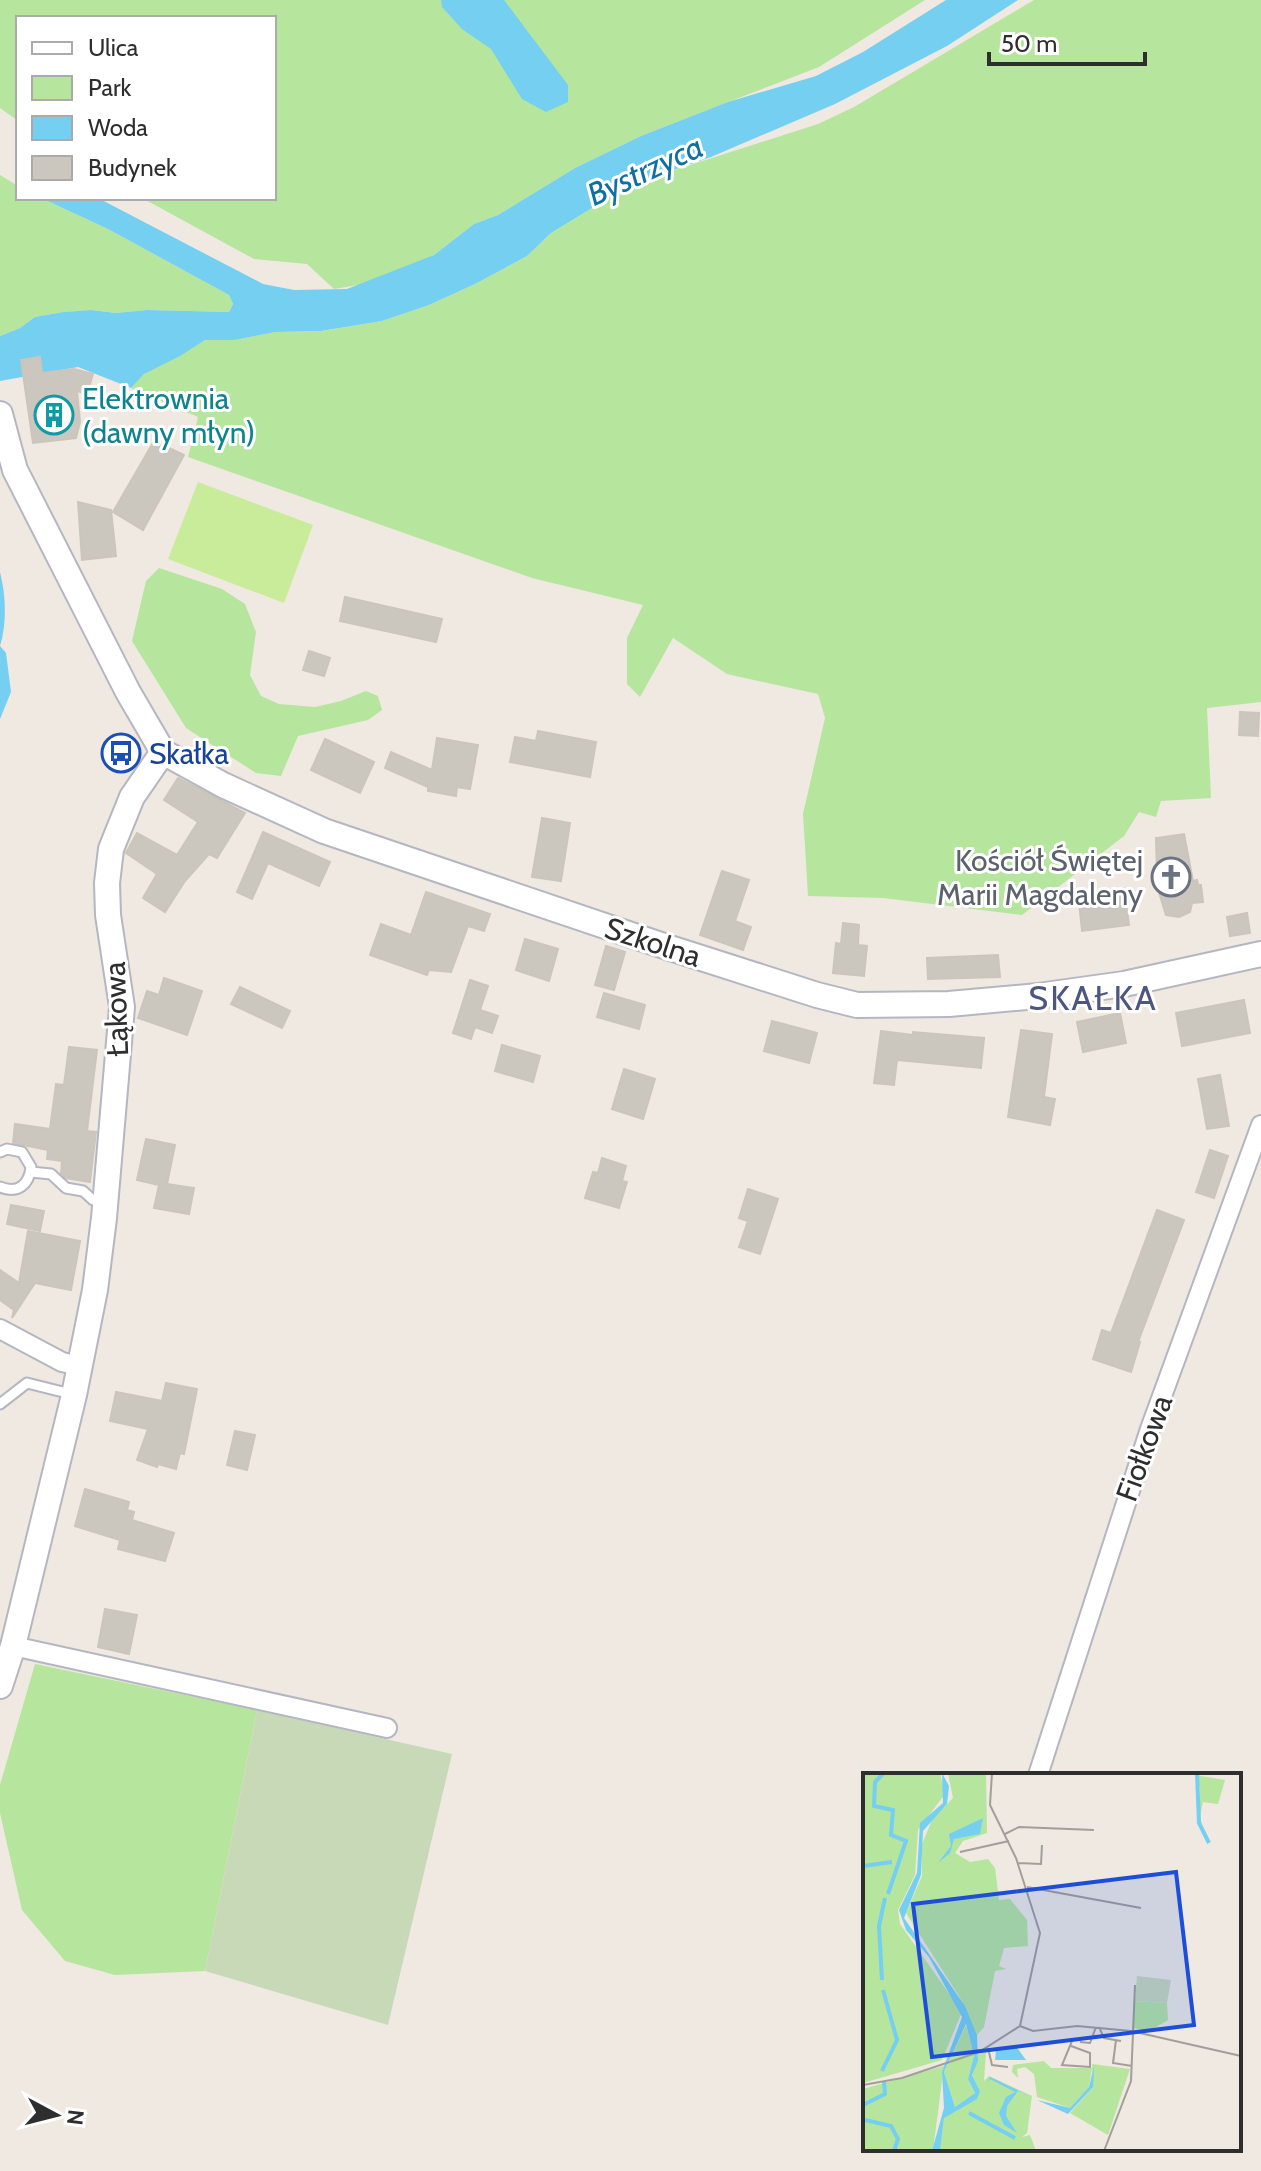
<svg xmlns="http://www.w3.org/2000/svg" width="1261" height="2171" font-family="Cabin,sans-serif">
<style>
.green{fill:#b6e59e}
.cemetery{fill:#c8d9b8}
.pitch{fill:#c9ec9a}
.water{fill:#75cff0}
.building{fill:#cbc7bf;stroke:#cbc5ba;stroke-width:2}
.lines{fill:none;stroke-linecap:round;stroke-linejoin:round}
.service-casing{stroke:#b4b7c1;stroke-width:13}
.minor-casing{stroke:#b4b7c1;stroke-width:22}
.tertiary-casing{stroke:#b4b7c1;stroke-width:28}
.service{stroke:#fff;stroke-width:9}
.minor{stroke:#fff;stroke-width:18}
.tertiary{stroke:#fff;stroke-width:24}
.labels{text-anchor:middle;dominant-baseline:central;stroke-width:6;stroke-linejoin:round;paint-order:stroke}
.culture-label{font-size:30px;fill:#0d838f;stroke:#fff;text-anchor:start}
.transit-label{font-size:30px;fill:#164399;stroke:#fff;text-anchor:start}
.worship-label{font-size:30px;fill:#5b616d;stroke:#fff;text-anchor:end}
.street-label{font-size:30px;fill:#2e2e2e;stroke:#fff}
.water-label{font-size:32px;font-style:italic;fill:#0d6fa3;stroke:#fff}
.quarter-label{font-size:34px;letter-spacing:2px;fill:#4d5680;stroke:#fff}
.inset-river{fill:none;stroke:#75cff0;stroke-width:4}
.inset-road{fill:none;stroke:#a29e99;stroke-width:2}
.view{fill:#1d4ed8;fill-opacity:0.15;stroke:#1d4ed8;stroke-width:4}
.inset-edge{fill:none;stroke:#2e2e2e;stroke-width:4}
</style>
<rect width="100%" height="100%" fill="#efe9e1"/>
<g class="green">
<polygon points="0,0 925,0 819,67 641,136 575,168 498,215 474,224 434,255 364,284 334,289 307,264 254,259 142,198 274,198 274,18 18,18 18,121 0,108"/>
<polygon points="1034,0 1261,0 1261,702 1207,708 1211,798 1161,801 1156,817 1139,812 1124,836 1022,915 883,898 808,896 803,814 825,718 818,694 727,674 673,638 640,697 627,684 627,638 643,605 532,578 188,457 198,417 131,388 144,374 205,340 235,340 275,332 322,331 382,321 429,305 475,284 527,256 551,233 610,197 659,175 818,124 854,107"/>
<polygon points="0,175 18,186 18,198 41,198 108,229 229,295 233,304 229,312 147,310 116,313 91,310 63,312 35,317 20,328 0,336"/>
<polygon points="159,568 222,589 245,604 256,632 250,675 261,696 279,704 315,707 341,701 366,691 378,696 382,710 368,720 298,736 281,776 256,773 186,728 132,641 146,581"/>
<polygon points="35,1664 257,1710 205,1971 115,1975 65,1961 22,1910 0,1813 0,1785"/>
</g>
<polygon class="cemetery" points="257,1710 452,1754 388,2025 205,1971"/>
<polygon class="pitch" points="198,482 313,525 284,603 168,559"/>
<g class="water">
<polygon points="441,0 504,0 568,85 568,102 546,112 522,99 491,49 462,29 442,7"/>
<polygon points="946,0 1018,0 947,46 835,104 711,157 659,175 610,197 551,233 527,256 475,284 429,305 382,321 321,331 275,332 235,340 205,340 180,356 144,374 131,388 78,367 0,381 0,336 20,328 35,317 63,312 91,310 116,313 147,310 229,312 233,304 229,295 108,229 41,198 98,198 263,284 294,290 347,289 434,255 474,224 498,215 575,168 641,136 728,102 816,76 863,52"/>
<path d="M 0,572 C 6,595 7,624 0,646 L 6,653 L 11,692 L 0,719 Z"/>
</g>
<g class="building">
<polygon points="40,357 42,373 74,369 93,374 87,394 77,391 80,422 76,438 33,443 21,360"/>
<polygon points="154,441 184,455 143,530 113,512"/>
<polygon points="78,502 111,510 116,556 82,560"/>
<polygon points="345,597 442,619 436,642 340,621"/>
<polygon points="309,651 330,658 324,676 303,670"/>
<polygon points="1240,712 1259,713 1258,736 1239,735"/>
<polygon points="538,731 596,742 590,777 510,762 515,737 536,741"/>
<polygon points="437,738 478,745 470,789 457,787 456,796 428,791 428,787 385,768 391,752 432,770"/>
<polygon points="325,739 374,762 360,793 311,770"/>
<polygon points="178,778 245,813 217,858 209,854 185,881 165,912 143,898 157,874 126,853 137,833 177,855 198,822 164,800"/>
<polygon points="542,818 570,823 561,881 532,877"/>
<polygon points="263,832 330,862 319,886 268,863 252,899 237,892"/>
<polygon points="1184,834 1193,881 1197,880 1198,885 1201,885 1203,902 1192,903 1190,912 1179,917 1166,915 1153,873 1157,872 1156,838"/>
<polygon points="722,871 749,880 735,921 751,927 743,950 700,935"/>
<polygon points="1124,888 1129,925 1082,931 1078,893"/>
<polygon points="426,892 490,914 484,931 468,926 451,972 429,970 427,975 370,955 381,924 411,935"/>
<polygon points="1247,913 1250,933 1230,936 1227,917"/>
<polygon points="843,923 859,925 858,945 867,946 864,976 833,973 836,943 841,944"/>
<polygon points="525,939 558,949 549,981 516,970"/>
<polygon points="606,946 625,952 614,990 595,985"/>
<polygon points="998,955 1000,977 928,979 927,958"/>
<polygon points="164,978 202,991 187,1035 138,1018 147,991 159,995"/>
<polygon points="470,980 488,986 480,1010 498,1016 492,1033 475,1027 471,1039 453,1033"/>
<polygon points="240,987 290,1011 282,1028 231,1004"/>
<polygon points="604,993 645,1005 639,1029 597,1017"/>
<polygon points="1244,1000 1250,1033 1182,1046 1176,1013"/>
<polygon points="1120,1013 1126,1043 1083,1052 1077,1022"/>
<polygon points="772,1021 817,1033 809,1063 764,1051"/>
<polygon points="1021,1030 1052,1034 1044,1097 1055,1099 1050,1125 1008,1117"/>
<polygon points="881,1031 913,1035 913,1032 984,1038 981,1068 897,1060 894,1085 874,1083"/>
<polygon points="502,1045 540,1056 533,1082 495,1071"/>
<polygon points="69,1047 97,1050 87,1131 96,1132 90,1182 66,1178 61,1173 62,1161 47,1159 48,1150 13,1143 15,1124 50,1129 56,1084 64,1085"/>
<polygon points="624,1069 655,1079 643,1119 612,1109"/>
<polygon points="1220,1075 1229,1126 1207,1129 1198,1079"/>
<polygon points="146,1139 175,1145 167,1184 194,1188 189,1214 154,1208 159,1185 137,1180"/>
<polygon points="1210,1150 1228,1156 1214,1198 1196,1192"/>
<polygon points="602,1158 626,1166 622,1181 627,1182 619,1208 585,1198 593,1172 598,1173"/>
<polygon points="748,1189 778,1199 760,1254 739,1247 748,1221 739,1218"/>
<polygon points="11,1205 44,1211 40,1231 7,1224"/>
<polygon points="1157,1210 1184,1220 1138,1342 1140,1342 1131,1372 1093,1359 1102,1330 1111,1333"/>
<polygon points="28,1231 80,1241 71,1290 35,1283 12,1318 14,1310 0,1300 0,1270 19,1283"/>
<polygon points="166,1383 197,1389 184,1454 180,1453 176,1469 158,1464 157,1467 137,1460 148,1429 110,1421 116,1392 162,1401"/>
<polygon points="235,1431 255,1435 247,1470 227,1465"/>
<polygon points="85,1489 129,1502 127,1510 134,1512 132,1520 174,1533 165,1561 118,1549 120,1540 75,1526"/>
<polygon points="105,1609 137,1615 129,1654 98,1647"/>
</g>
<g class="lines">
<defs>
<g id="service">
<path d="M 0,1152 L 7,1149 L 22,1152 L 31,1167 C 29,1185 18,1194 0,1187"/>
<polyline points="31,1172 51,1174 66,1188 83,1191 93,1200 102,1200"/>
<polyline points="0,1404 27,1383 71,1394"/>
</g>
<g id="minor">
<polyline points="0,1329 62,1362 79,1366"/>
<polyline points="13,1646 387,1728"/>
<polyline points="1038,1775 1150,1429 1261,1125"/>
</g>
<g id="tertiary">
<polyline points="0,414 15,470 128,692 163,752 223,785 324,831 667,947 817,995 857,1005 949,1004 1038,996 1124,984 1261,954"/>
<polyline points="0,1686 13,1646 74,1395 95,1290 104,1218 122,1007 108,915 107,883 111,849 132,797 163,752"/>
</g>
</defs>
<use href="#service" class="service-casing"/>
<use href="#minor" class="minor-casing"/>
<use href="#tertiary" class="tertiary-casing"/>
<use href="#service" class="service"/>
<use href="#minor" class="minor"/>
<use href="#tertiary" class="tertiary"/>
</g>
<defs>
<symbol id="building-ring" viewBox="-11 -11 22 22"><circle r="9.5" fill="#fff" stroke="#0f9aa8" stroke-width="1.5"/><path d="M-4-6H4V6H1V3H-1V6H-4ZM-2.5-4.3h1.7v1.8h-1.7ZM.8-4.3h1.7v1.8H.8ZM-2.5-1h1.7V.8h-1.7ZM.8-1h1.7V.8H.8Z" fill="#0f9aa8"/></symbol>
<symbol id="bus-ring" viewBox="-11 -11 22 22"><circle r="9.5" fill="#fff" stroke="#1a4fb4" stroke-width="1.5"/><path d="M-5-6H5V4H4V6H2V4H-2V6H-4V4H-5ZM-3.5-4V0h7V-4ZM-3.5 1.2v1.5H-2V1.2ZM2 1.2v1.5H3.5V1.2Z" fill="#1a4fb4"/></symbol>
<symbol id="church-ring" viewBox="-11 -11 22 22"><circle r="9.5" fill="#fff" stroke="#6b7280" stroke-width="1.5"/><path d="M-1.2-6h2.4v3.5h3.3v2.4h-3.3V6h-2.4V-.1h-3.3v-2.4h3.3Z" fill="#6b7280"/></symbol>
</defs>
<g fill-rule="evenodd">
<use href="#building-ring" x="32" y="393" width="44" height="44"/>
<use href="#bus-ring" x="99" y="731" width="44" height="44"/>
<use href="#church-ring" x="1149" y="855" width="44" height="44"/>
</g>
<g class="labels">
<g class="culture-label">
<text x="82" y="398">Elektrownia<tspan x="82" dy="34">(dawny młyn)</tspan></text>
</g>
<g class="transit-label">
<text x="149" y="753">Skałka</text>
</g>
<g class="worship-label">
<text x="1143" y="860">Kościół Świętej<tspan x="1143" dy="34">Marii Magdaleny</tspan></text>
</g>
<g class="street-label">
<text transform="translate(653 942) rotate(18)">Szkolna</text>
<text transform="translate(116 1009) rotate(-92)">Łąkowa</text>
<text transform="translate(1144 1448) rotate(-70)">Fiołkowa</text>
</g>
<g class="water-label">
<text transform="translate(645 170) rotate(-25)">Bystrzyca</text>
</g>
<g class="quarter-label">
<text x="1093" y="998">SKAŁKA</text>
</g>
</g>
<g transform="translate(863 1773)">
<rect width="378" height="378" fill="#efe9e1"/>
<path d="M 0,0 L 77,0 L 82,21 L 55,57 L 52,102 L 35,137 L 37,151 L 99,239 L 79,287 L 0,310 ZM 85,0 L 123,0 L 124,60 L 100,68 L 92,80 L 107,89 L 125,86 L 132,95 L 136,127 L 147,126 L 164,147 L 165,173 L 141,175 L 136,193 L 143,196 L 132,198 L 121,254 L 114,262 L 99,228 L 43,140 L 59,103 L 59,71 L 69,47 L 90,25 ZM 332,2 L 362,7 L 355,31 L 340,29 L 337,44 L 342,62 L 336,53 L 337,15 ZM 272,228 L 304,230 L 305,247 L 286,258 L 269,255 ZM 103,252 L 111,283 L 105,306 L 112,320 L 92,334 L 81,299 ZM 123,279 L 121,308 L 126,303 L 169,323 L 164,360 L 159,364 L 167,362 L 173,378 L 76,378 L 81,345 L 117,318 L 109,302 L 115,281 ZM 181,288 L 188,295 L 229,295 L 226,314 L 207,335 L 174,324 L 171,301 L 162,294 L 154,296 L 155,305 L 149,299 L 150,292 ZM 229,291 L 267,296 L 245,362 L 207,340 L 230,314 ZM 81,293 L 70,377 L 0,378 L 0,316 Z" fill="#b6e59e"/>
<path d="M 274,203 L 308,207 L 304,230 L 272,228 Z" fill="#c8d9b8"/>
<path d="M 79,0 L 86,13 L 84,31 L 60,58 L 58,102 L 41,145 L 102,233 L 114,262 L 115,288 L 109,302 L 117,318 L 114,326 L 81,345 L 77,376 L 69,378 L 81,335 L 79,299 L 99,244 L 66,184 L 43,157 L 36,137 L 54,100 L 57,50 L 80,30 ZM 103,251 L 111,283 L 105,306 L 112,320 L 92,334 L 81,299 ZM 120,45 L 117,61 L 91,66 L 87,80 L 75,90 L 88,73 L 86,61 ZM 152,272 L 163,287 L 132,287 L 133,277 ZM 231,293 L 230,314 L 205,341 L 174,327 L 207,335 L 226,314 ZM 127,304 L 169,324 L 155,318 L 144,333 L 143,343 L 154,360 L 141,352 L 136,340 L 143,324 L 152,319 L 127,306 L 124,310 Z" fill="#75cff0" fill-rule="evenodd"/>
<path class="inset-river" d="M 21,0 L 12,9 L 11,33 L 30,37 L 28,62 L 43,68 L 25,121M 24,0 L 51,0M 334,0 L 336,50 L 346,70M 0,93 L 29,89M 19,207 L 16,153 L 22,125M 19,298 L 34,267 L 20,217M 0,332 L 22,321 L 21,308M 106,340 L 152,365M 2,347 L 28,353 L 35,366 L 31,378M 93,378 L 121,378"/>
<path class="inset-road" d="M 129,0 L 127,32 L 153,85 L 177,160 L 157,253M 142,61 L 156,54 L 231,57M 97,79 L 146,68M 155,90 L 178,91 L 179,72M 164,114 L 278,135M 157,253 L 170,258 L 214,253 L 268,258 L 378,283M 236,254 L 241,265 L 258,268M 253,267 L 250,290 L 269,293M 217,269 L 227,270 L 233,254M 208,273 L 227,280 L 227,294 L 199,292 L 209,268M 125,275 L 129,292 L 145,294M 0,312 L 39,305 L 116,279 L 157,253M 241,378 L 268,308 L 272,212"/>
<path class="view" d="M 313,99 L 331,252 L 69,284 L 50,131 Z"/>
<rect width="378" height="378" class="inset-edge"/>
</g>
<rect x="16" y="16" width="260" height="184" fill="#ffffff" stroke="#ababab" stroke-width="2"/>
<rect x="32" y="42" width="40" height="12" fill="#ffffff" stroke="#ababab" stroke-width="2"/>
<text x="88" y="56" font-size="24" fill="#2e2e2e">Ulica</text>
<rect x="32" y="76" width="40" height="24" fill="#b6e59e" stroke="#ababab" stroke-width="2"/>
<text x="88" y="96" font-size="24" fill="#2e2e2e">Park</text>
<rect x="32" y="116" width="40" height="24" fill="#75cff0" stroke="#ababab" stroke-width="2"/>
<text x="88" y="136" font-size="24" fill="#2e2e2e">Woda</text>
<rect x="32" y="156" width="40" height="24" fill="#cbc7bf" stroke="#ababab" stroke-width="2"/>
<text x="88" y="176" font-size="24" fill="#2e2e2e">Budynek</text>
<g transform="translate(56 2115) rotate(97)" stroke="#ffffff" stroke-width="6" paint-order="stroke">
<path d="M0-6L14 30L0 20L-14 30Z" fill="#2e2e2e"/>
<text y="-12" font-size="22" font-weight="bold" text-anchor="middle" fill="#2e2e2e">N</text>
</g>
<path d="M989 52v12h156v-12" fill="none" stroke="#2e2e2e" stroke-width="4"/>
<text x="1001" y="52" font-size="24" fill="#2e2e2e" stroke="#ffffff" stroke-width="6" paint-order="stroke">50 m</text>
</svg>
